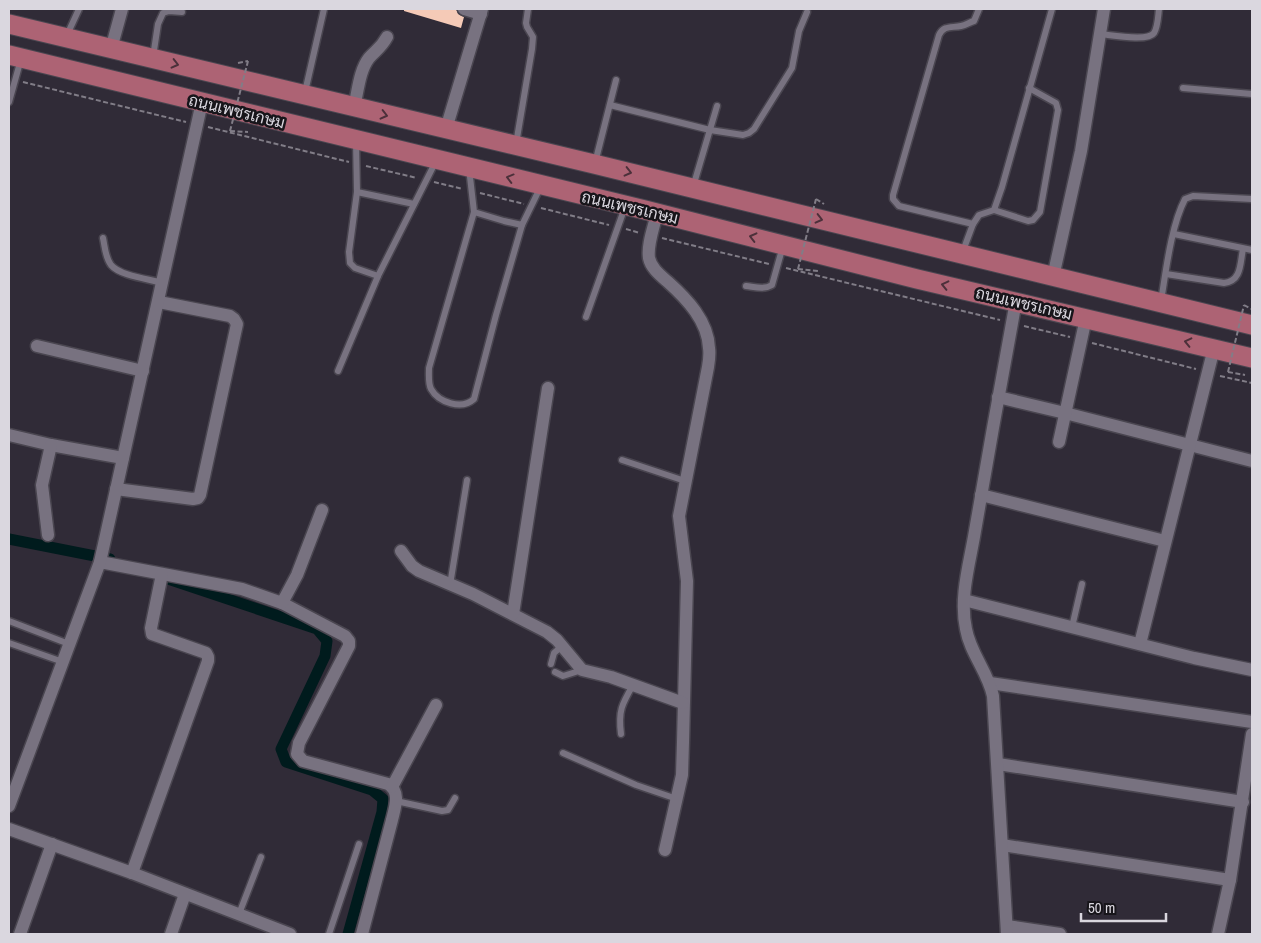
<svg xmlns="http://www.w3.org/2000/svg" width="1261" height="943" font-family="'Archivo Narrow',Sarabun,sans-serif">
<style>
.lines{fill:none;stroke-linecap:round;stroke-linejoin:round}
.canal{stroke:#001b1d;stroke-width:11}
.building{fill:#f5cab7}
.lane-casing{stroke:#4a4650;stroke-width:9}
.street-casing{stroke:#4a4650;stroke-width:15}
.primary-casing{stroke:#4a4650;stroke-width:21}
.path{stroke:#817d87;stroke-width:2;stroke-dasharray:5 2.5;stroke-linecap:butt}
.lane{stroke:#787280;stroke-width:6}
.street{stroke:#787280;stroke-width:12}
.primary{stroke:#ad6374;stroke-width:19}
.path-bridge{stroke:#817d87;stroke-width:2;stroke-dasharray:5 2.5;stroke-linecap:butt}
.oneway{stroke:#4c303a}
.labels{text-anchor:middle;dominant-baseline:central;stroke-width:5;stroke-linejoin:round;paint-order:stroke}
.street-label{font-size:16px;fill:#dad7df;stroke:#17151a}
</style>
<rect width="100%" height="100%" fill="#302b37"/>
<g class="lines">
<g class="canal">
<polyline points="9,539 110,559"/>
<polyline points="168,579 317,629 327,641 325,656 281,749 286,762 372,790 383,799 382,812 348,934"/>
</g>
</g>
<polygon class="building" points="404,9 456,9 458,14 464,17 461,28 404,11"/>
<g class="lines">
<defs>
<g id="lane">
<path d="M 1100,34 C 1111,35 1148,42 1154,33 C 1158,27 1158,16 1159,9"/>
<polyline points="67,35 79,9"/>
<polyline points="153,57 158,24 163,13 169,11 182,12"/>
<polyline points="1183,88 1252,94"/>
<polyline points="305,92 324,9"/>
<polyline points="9,102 21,59"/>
<polyline points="610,105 710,130 743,135 749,133 754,129 792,68 799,31 807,12"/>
<polyline points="356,141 357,192 349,252 350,263 355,268 378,276 436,161"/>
<polyline points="516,144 532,49 533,37 527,27 526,23 528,9"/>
<polyline points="595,163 616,80"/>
<polyline points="469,168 474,212 504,221 522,225 541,186"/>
<polyline points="693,187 717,106"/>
<polyline points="357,192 414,204"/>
<polyline points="994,210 1028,221 1033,220 1040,212 1058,110 1056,103 1029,88"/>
<path d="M 474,212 L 429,368 C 429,374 428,383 431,389 C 439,403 462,410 474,399 L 496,315 L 522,225"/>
<path d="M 973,224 L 899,206 L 893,199 L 893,195 L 939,35 C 944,25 951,28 961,26 C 966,25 970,22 974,21 L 979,9"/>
<polyline points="1174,234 1252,250"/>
<path d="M 103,238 C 105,247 105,257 111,265 C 120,276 149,279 163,283"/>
<polyline points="963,251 973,224 979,215 994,210 1002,187 1052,9"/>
<path d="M 1166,274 L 1224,283 C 1242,281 1240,263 1243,249"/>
<path d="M 746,286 C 755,287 764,290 772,285 L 783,246"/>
<path d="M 1161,301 C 1166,271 1171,226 1185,199 L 1193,196 L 1252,199"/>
<polyline points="586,317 625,207"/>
<polyline points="338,371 378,276"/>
<polyline points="622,460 685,481"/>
<polyline points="450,585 467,480"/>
<polyline points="9,621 69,644"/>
<polyline points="1072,627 1082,584"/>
<polyline points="9,643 63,662"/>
<polyline points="551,664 554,653 562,646"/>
<polyline points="555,672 563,676 582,670"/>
<path d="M 621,734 C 618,711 622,704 633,685"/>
<polyline points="563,753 636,785 677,799"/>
<polyline points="396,801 442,811 448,810 455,798"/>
<polyline points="239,914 261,857"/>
<polyline points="329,934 359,844"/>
</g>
<g id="street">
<polyline points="464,9 481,14"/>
<polyline points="111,49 122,9"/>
<path d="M 354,107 C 358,92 359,71 369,58 C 376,50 381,48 387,37"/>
<polyline points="446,129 482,9"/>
<path d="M 657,213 C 654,227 647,244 649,258 C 651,268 660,275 668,282 C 687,299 708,321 709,348 C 710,354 709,361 708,367 L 679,516 L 687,581 L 683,742 L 682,775 L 665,850"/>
<polyline points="1053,277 1081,151 1104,9"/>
<polyline points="37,346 143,371"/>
<polyline points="998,397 1065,413 1252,461"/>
<polyline points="9,435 51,445 123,458"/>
<polyline points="1059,442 1086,318"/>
<polyline points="116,489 193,499 198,498 200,495 237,324 234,319 230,316 159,302"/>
<polyline points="981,495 1165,541"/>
<polyline points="48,535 42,485 51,445"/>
<polyline points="401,551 412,566 419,571 473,594 547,632 557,640 582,670 611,677 683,703"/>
<path d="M 100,562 L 242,589 L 282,603 L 345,636 L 349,641 L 349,646 L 299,743 L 297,754 L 303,761 L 388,784 C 401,792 395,807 392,820 L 362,934"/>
<polyline points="964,600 1194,658 1252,670"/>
<polyline points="282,603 297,575 322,510"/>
<polyline points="513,614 548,388"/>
<polyline points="1140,644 1214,348"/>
<polyline points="990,683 1252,722"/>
<polyline points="998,764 1243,802"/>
<polyline points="392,787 436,705"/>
<polyline points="9,806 100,562 202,102"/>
<polyline points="9,829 132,873 290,934"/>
<polyline points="1002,845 1230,880"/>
<polyline points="132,873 208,661 208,657 206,653 152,634 151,628 162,574"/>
<polyline points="1007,926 1060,934"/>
<polyline points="20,934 52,844"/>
<polyline points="171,934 185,894"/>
<path d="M 1007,934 L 993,696 C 988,672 970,653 966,629 C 959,597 970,562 975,531 C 988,454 1002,378 1016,301"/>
<polyline points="1218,934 1230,880 1252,734"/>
</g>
<g id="primary">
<polyline points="9,24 594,164 1252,325"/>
<polyline points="9,55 645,210 917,279 1252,358"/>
</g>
</defs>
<use href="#lane" class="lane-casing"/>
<use href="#street" class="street-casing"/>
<use href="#primary" class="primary-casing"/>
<g class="path">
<polyline points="238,63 248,61"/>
<polyline points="23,82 186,122"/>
<polyline points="208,127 349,162"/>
<polyline points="230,131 248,132"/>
<polyline points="366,166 417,178"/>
<polyline points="434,182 463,189"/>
<polyline points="480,193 524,204"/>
<polyline points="816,199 824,204"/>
<polyline points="541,208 609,225"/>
<polyline points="626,229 640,233"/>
<polyline points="662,238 769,264"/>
<polyline points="786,268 1000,320"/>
<polyline points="798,269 818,271"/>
<polyline points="1244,305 1251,309"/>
<polyline points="1024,326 1070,337"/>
<polyline points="1092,343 1196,369"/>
<polyline points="1228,372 1245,375"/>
<polyline points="1220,376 1252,383"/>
</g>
<use href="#lane" class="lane"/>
<use href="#street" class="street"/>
<use href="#primary" class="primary"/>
<g class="path-bridge">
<polyline points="230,131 248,61"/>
<polyline points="798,269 816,199"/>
<polyline points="1228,372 1244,305"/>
</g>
</g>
<defs><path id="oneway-chevron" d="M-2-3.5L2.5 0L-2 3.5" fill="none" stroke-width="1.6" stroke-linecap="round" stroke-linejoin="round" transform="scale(1.25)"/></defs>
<g class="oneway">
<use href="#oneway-chevron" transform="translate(175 64) rotate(14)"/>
<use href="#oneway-chevron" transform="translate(384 115) rotate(14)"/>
<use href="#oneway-chevron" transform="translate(628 172) rotate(14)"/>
<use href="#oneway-chevron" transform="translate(510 178) rotate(-165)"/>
<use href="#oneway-chevron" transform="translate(819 219) rotate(14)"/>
<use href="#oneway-chevron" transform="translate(753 237) rotate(-166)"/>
<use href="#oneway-chevron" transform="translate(945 285) rotate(-167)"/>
<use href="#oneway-chevron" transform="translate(1188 342) rotate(-167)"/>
</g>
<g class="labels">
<g class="street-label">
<text transform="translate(237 111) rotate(14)">ถนนเพชรเกษม</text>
<text transform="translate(630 207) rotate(13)">ถนนเพชรเกษม</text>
<text transform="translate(1024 303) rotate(13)">ถนนเพชรเกษม</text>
</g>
</g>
<rect width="1261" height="943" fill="none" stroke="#dad7df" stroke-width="20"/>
<path d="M1081 913v8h85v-8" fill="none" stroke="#dad7df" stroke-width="2.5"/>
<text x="1088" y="913" font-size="15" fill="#dad7df" stroke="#17151a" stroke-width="4" paint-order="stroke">50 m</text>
</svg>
